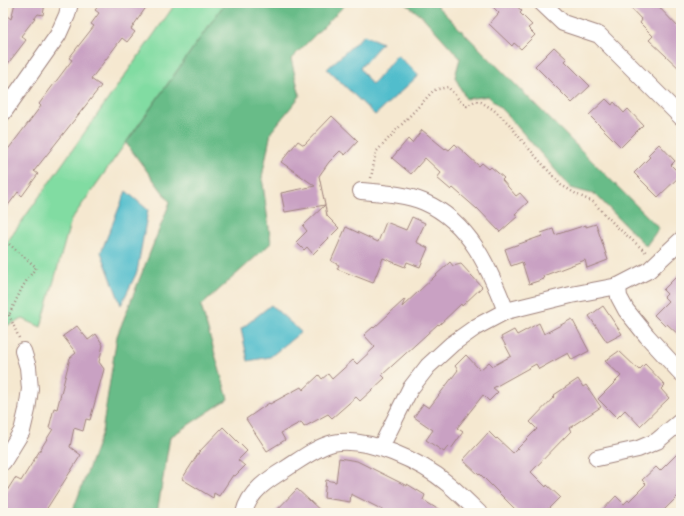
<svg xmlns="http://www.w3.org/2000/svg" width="684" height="516" font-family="Mali,sans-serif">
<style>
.green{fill:#81dca2;stroke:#667e66}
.forest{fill:#68bc88;stroke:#596e5a}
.water{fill:#51bdcc;stroke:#4e6e7c}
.building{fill:#c9a1c3}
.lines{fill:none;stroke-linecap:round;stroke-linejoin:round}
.minor-casing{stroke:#a0847e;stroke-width:18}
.path{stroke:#a0847e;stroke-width:2.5;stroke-dasharray:1 3;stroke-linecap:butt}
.minor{stroke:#fff;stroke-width:16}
</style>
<rect width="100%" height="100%" fill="#fbf7ec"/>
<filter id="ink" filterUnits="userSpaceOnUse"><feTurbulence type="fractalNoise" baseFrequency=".025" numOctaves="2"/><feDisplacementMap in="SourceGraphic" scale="8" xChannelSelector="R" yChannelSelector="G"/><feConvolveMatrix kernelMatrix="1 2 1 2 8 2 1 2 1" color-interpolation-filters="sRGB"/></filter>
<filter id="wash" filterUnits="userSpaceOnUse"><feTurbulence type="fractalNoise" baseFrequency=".012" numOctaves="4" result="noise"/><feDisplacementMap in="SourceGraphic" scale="16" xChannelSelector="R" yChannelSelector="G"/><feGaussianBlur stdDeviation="0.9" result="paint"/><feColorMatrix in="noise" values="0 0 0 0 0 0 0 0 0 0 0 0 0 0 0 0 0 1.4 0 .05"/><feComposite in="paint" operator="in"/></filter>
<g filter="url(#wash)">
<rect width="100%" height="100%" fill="#f5e8d0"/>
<polygon class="green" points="176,3 225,3 71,220 41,327 23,319 5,326 3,328 3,248"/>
<g class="forest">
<polygon points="225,3 347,3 291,59 300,96 271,132 262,177 271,243 201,306 228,399 170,437 157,513 72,513 102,432 117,336 170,202 126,143"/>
<polygon points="405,3 434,3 659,228 646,246 596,195 571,188 509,117 488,96 466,99 455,77 460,58 423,17"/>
</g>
<g class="water">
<polygon points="364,35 382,43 360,68 372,85 397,55 419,75 375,115 327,69"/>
<polygon points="126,191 148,210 137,272 121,305 101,252"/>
<polygon points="271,305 301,332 270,357 248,361 241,329"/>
</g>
<g id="blocks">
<g class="building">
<polygon points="15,3 45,3 43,15 38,14 21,36 26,40 3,70 3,13 11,19"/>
<polygon points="101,3 149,3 131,29 135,32 127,42 122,38 91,79 101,86 34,171 38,174 22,196 18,192 3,212 3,156 41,106 39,104 72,60 69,58 94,26 91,24 99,13 95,10"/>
<polygon points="489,3 513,3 522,11 520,13 532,25 528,28 535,35 521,49 514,43 512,46 489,24 499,13"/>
<polygon points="626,3 655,3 681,30 681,70 649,40 653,36 640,23 642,20"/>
<polygon points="554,47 567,59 565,61 590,86 572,103 535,66"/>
<polygon points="606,99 612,105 614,102 624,113 628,109 643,125 621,147 589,115"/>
<polygon points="332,116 358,141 345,155 340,151 329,162 319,176 325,205 285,212 281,193 315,186 281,162 298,141 304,145"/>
<polygon points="422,130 445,149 446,148 449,150 455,144 479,166 482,163 489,169 491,167 504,178 502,180 516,196 520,193 528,202 515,214 518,216 500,232 477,208 477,209 453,188 451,190 437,178 441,173 425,158 411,174 392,158 408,139 412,143"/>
<polygon points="659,144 675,161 671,165 681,175 658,197 634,173 650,157 648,155"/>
<polygon points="325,205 327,216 339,228 313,254 307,247 304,250 296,242 307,231 303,226"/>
<polygon points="412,217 425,223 416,242 428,248 420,267 407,262 405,267 383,258 373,283 337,269 339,265 331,261 346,227 378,242 386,222 406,230"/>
<polygon points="596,224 608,260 587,268 585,260 543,276 544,279 529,284 522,262 511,266 505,249 542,236 541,233 553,229 555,235 586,225 586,227"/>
<polygon points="450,262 453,266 461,264 482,287 462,306 461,304 439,325 438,324 382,375 385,378 360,401 356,397 332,418 328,414 304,427 301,422 281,433 285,440 267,451 246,419 269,403 270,404 301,387 303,390 319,375 322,379 328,374 332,379 353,360 357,364 375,347 364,335 373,327 374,328 405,299 402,307"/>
<polygon points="681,272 681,337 667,324 665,326 654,315 668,301 664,297 667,294 663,290"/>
<polygon points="603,306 622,334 607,342 589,316"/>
<polygon points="572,319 589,351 572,360 568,353 539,369 536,364 493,388 498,392 489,401 483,395 457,428 463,432 451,449 448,446 444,452 426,440 433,430 414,417 423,404 429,408 458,370 455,366 466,355 480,370 489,362 493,366 511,356 501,337 514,330 517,335 539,323 544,334"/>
<polygon points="77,326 88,340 96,334 103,345 99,362 104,369 90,420 86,419 83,431 74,428 70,447 81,455 44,513 3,513 3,497 15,478 21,481 53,429 49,428 54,408 57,409 70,358 76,353 63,336"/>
<polygon points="619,351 639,370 645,364 665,385 661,389 669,398 640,426 625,410 617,418 598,399 621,376 605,361"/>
<polygon points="578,379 583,387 586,385 601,407 569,428 571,431 531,472 546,487 547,485 560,497 544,513 519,513 480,474 479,475 463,460 489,432 496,439 497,438 513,453 537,429 530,422 555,396 554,395"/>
<polygon points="223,427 247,451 238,460 245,466 235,476 233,475 219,496 214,493 213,498 182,479 200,451"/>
<polygon points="681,450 681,493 661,513 600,513 616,496 624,504 628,500 629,501 646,484 642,480 656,467 660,471"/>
<polygon points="339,458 357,461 407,486 407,484 425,495 423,500 444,513 389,513 351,494 350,502 324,498 326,480 336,482"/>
<polygon points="297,489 323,513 274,513"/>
</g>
</g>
</g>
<g filter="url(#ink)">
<use href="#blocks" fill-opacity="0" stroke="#a0847e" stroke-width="1"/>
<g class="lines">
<defs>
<g id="minor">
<polyline points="542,3 563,23 599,35 681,117"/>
<polyline points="3,113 58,35 67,15 70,3"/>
<path d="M 361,191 C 382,193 405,194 424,202 C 470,222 489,268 506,311"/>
<polyline points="618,286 619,297 626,310 647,336 681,373"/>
<polyline points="381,447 410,389 428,366 452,344 476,327 506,311 571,295 618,286 649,270 681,240"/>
<polyline points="597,458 638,449 657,441 681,421"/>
<polyline points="3,462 22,431 27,410 30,389 28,367 23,351"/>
<path d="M 244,513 C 249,491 269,479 287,468 C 301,459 317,447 333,443 C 367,436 422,462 448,484 C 459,493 469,503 479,513"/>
</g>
</defs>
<use href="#minor" class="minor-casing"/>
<g class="path">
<polyline points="371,178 376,152 434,90 448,87 461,102 467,106 475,101 481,102 494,110 509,124 523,142 561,185 578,195 593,202 617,227 647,253"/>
<polyline points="3,239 36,267 23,286 9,315 3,315"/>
<polyline points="9,315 19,338"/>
</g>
<use href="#minor" class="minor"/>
</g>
</g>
<rect width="684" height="516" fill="none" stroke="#fbf7ec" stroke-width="16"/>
</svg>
